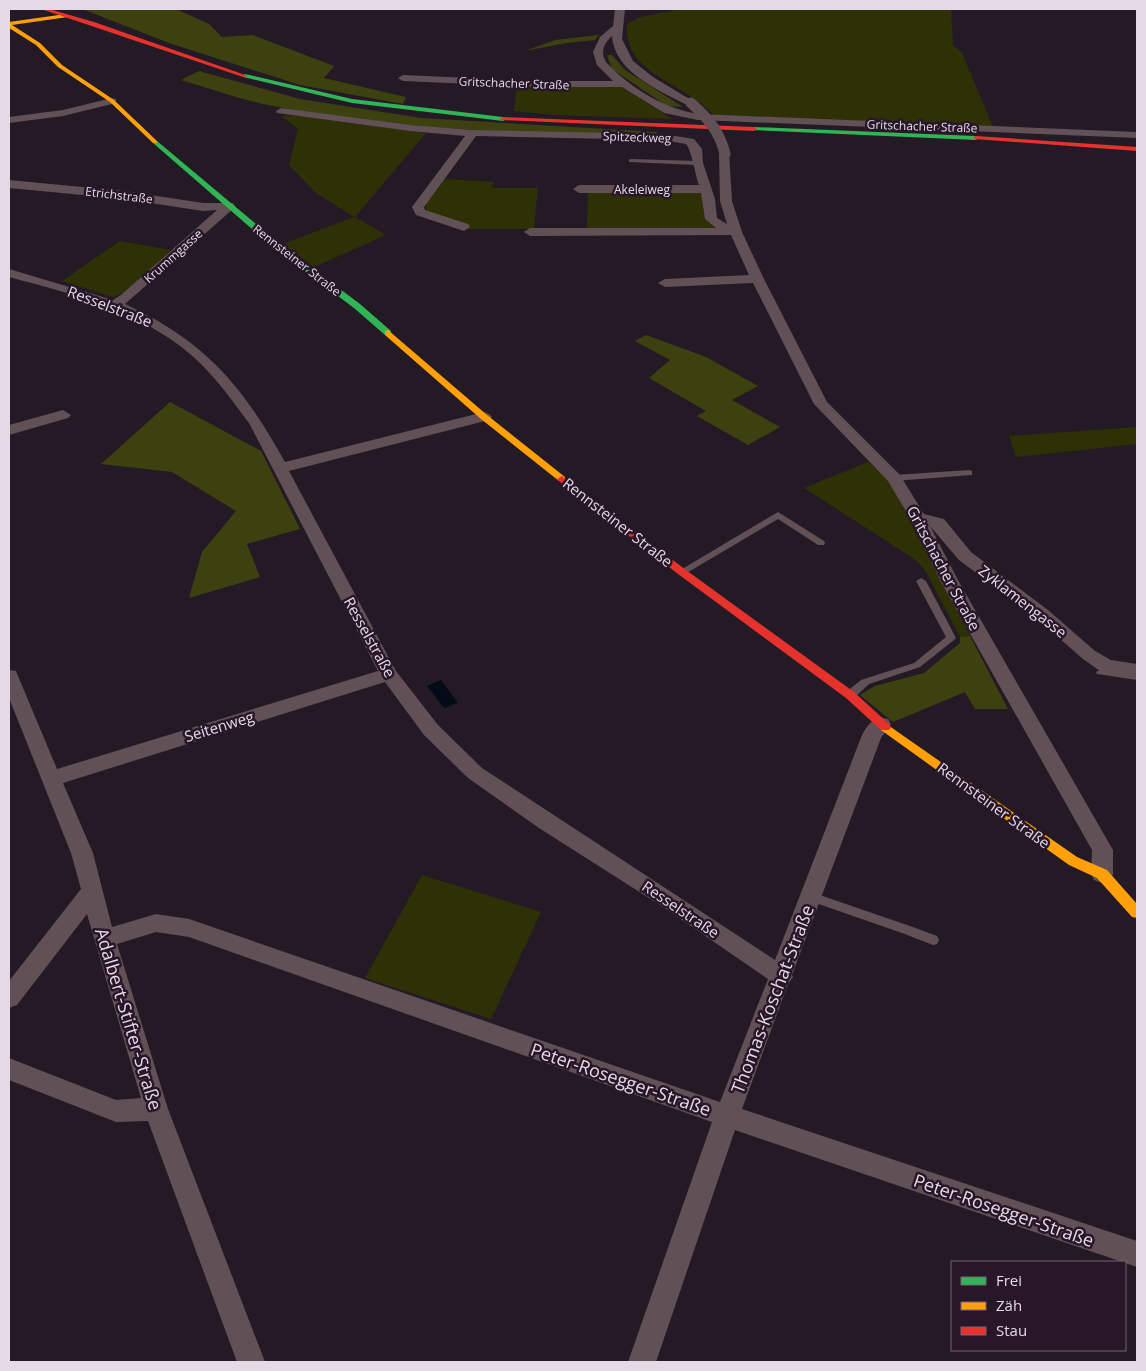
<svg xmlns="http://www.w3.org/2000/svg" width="1146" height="1371" font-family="'Open Sans',sans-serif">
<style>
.green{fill:#2e3105}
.forest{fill:#3c410f}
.water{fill:#030b17}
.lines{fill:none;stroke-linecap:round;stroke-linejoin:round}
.lane{fill:#615055;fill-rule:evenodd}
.street{fill:#615055;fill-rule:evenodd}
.fast{fill:#30b455;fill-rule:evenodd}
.slow{fill:#ff9f0a;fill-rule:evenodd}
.jam{fill:#e5322d;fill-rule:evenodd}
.street-bridge{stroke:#615055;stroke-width:11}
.labels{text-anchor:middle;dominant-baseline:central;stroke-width:5;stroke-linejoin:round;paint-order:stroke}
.far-street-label{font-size:12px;fill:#e5d9e5;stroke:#281629}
.street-label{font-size:15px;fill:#e5d9e5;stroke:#281629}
.near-street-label{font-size:18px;fill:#e5d9e5;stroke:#281629}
</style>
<rect width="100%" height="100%" fill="#241a25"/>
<g class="green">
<path d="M 681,9 L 951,9 L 953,45 L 962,53 L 993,127 L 714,115 C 708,110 702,104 696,100 C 667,78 624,68 627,24 L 640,17 Z"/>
<polygon points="517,86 622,87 672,119 553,115 514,111"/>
<polygon points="293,115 426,133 355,217 386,235 314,267 283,244 354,217 315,192 289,165 298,129 281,116"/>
<polygon points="442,179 494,182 491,188 538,188 534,229 466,229 427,212 426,203"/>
<polygon points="588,192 697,192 703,195 715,228 713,229 587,230"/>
<polygon points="120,241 171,250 126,292 113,297 62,281"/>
<polygon points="1137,427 1137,444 1016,457 1009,436"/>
<polygon points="868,462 889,480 970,636 960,637 925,570 916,560 804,488"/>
<polygon points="422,875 541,912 491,1019 365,978"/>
</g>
<g class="forest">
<polygon points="82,9 176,9 209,24 222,37 253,35 334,66 324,78 406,97 403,104 300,85 169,43"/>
<polygon points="599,35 595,40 566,43 525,51 555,40"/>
<polygon points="607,55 612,55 625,70 683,107 667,106 612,69"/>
<path d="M 199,71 L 300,99 L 421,118 L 657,132 L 656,135 C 525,132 396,132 268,105 C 238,99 209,88 181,80 Z"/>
<polygon points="646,335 706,357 758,386 732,400 780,427 748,445 697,416 706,411 649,378 670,360 635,341"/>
<polygon points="170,402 261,451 300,529 247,544 260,577 189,598 202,552 236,511 172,472 101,464"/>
<polygon points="970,636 1008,709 975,709 965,692 893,722 860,695 875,686 924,673 960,643 960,637"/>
</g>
<polygon class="water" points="441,680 458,703 444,708 427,686"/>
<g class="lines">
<g class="lane">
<polygon points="631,159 697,161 700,163 697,165 629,162 629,160"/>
<polygon points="969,470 972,471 972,475 894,481 890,478 894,475"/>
<polygon points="778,512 824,541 825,543 824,545 818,545 778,519 685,574 682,575 677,572"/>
<polygon points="921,578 926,581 956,638 954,640 920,667 869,684 854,698 846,698 845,695 846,692 861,680 914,663 946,637 916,581"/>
<polygon points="1101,669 1137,674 1137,680 1097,674 1096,672"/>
<polygon points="811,892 910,926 937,936 939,940 937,944 933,945 902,933 807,900 805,897 807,894"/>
</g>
<g class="street">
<path d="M 615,9 L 625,9 L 622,39 L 633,61 L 653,77 L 696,103 L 695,105 L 687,105 C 660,91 614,72 612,36 C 604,43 600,52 606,62 C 630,88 663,108 698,114 L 1137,132 L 1137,138 L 698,120 L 664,113 L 622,87 L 536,87 L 403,81 L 398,78 L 403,75 L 536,81 L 613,81 L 597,65 L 593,52 L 600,37 L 613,26 Z"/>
<polygon points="112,98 116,99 116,103 63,116 9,123 9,117 63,110"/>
<path d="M 281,108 L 410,125 L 473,130 L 663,134 L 694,139 L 702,149 L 703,163 L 715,199 L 717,218 L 727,224 L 720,201 L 719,154 L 721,152 L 729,152 L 732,201 L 742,232 L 764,279 L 827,402 L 900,475 L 924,514 L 944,519 L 971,552 L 1048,610 L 1095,651 L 1111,660 L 1137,664 L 1137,676 L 1100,671 L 1083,659 L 1036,618 L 959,560 L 930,526 L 959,582 L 1113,850 L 1113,874 L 1110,880 L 1102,883 L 1094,880 L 1091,874 L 1092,850 L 941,582 L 910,518 L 888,481 L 814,404 L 753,283 L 665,287 L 658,283 L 665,279 L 749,275 L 731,235 L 530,236 L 524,232 L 530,228 L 716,228 L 705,219 L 701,193 L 579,193 L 573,189 L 579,185 L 699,185 C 695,175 692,151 686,144 L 663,140 L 476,136 L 424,207 L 425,210 L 468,224 L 470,227 L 464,231 L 416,215 L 412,207 L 465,136 L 410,131 L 277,113 L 276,111 Z"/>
<path d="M 9,180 L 124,191 L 203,203 L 233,203 L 235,206 L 233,209 L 125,304 C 205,341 243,386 285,462 L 484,412 L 489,414 L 492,417 L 489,420 L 289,471 L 396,671 L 438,725 L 482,768 L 775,960 L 862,735 C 868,724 875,715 888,719 L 891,724 L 881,738 L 792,975 L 793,977 L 788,984 L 742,1109 L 1137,1241 L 1137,1267 L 735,1130 L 656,1362 L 628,1362 L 712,1122 L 189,937 L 156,932 L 117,944 L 168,1109 L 265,1362 L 237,1362 L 148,1121 L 116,1122 L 9,1080 L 9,1058 L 116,1100 L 141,1098 L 87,914 L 17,1005 L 9,1008 L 9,981 L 81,889 L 71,853 L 9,698 L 9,670 L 16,671 L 18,676 L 57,769 L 378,671 L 249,423 C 234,403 219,382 201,364 C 149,313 76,295 9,277 L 9,269 L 113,300 L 121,295 L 217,210 L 203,211 L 124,199 L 9,188 ZM 385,682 L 424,735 L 468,778 L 539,828 L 663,907 L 768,979 L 720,1102 L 189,919 L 156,914 L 112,927 L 93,853 L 63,783 Z"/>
<polygon points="63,410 71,415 68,418 9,435 9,425"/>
</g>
<g class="fast">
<polygon points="245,74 352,99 503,117 506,119 503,121 352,103 243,77 243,75"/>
<polygon points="754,127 976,136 979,138 976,140 752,130 752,128"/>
<polygon points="153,141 157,141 280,244 360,304 391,331 391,335 385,335 354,308 274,248 153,143"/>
</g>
<g class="slow">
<polygon points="66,14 68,17 12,25 40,43 62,65 114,100 157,141 157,143 153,143 110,102 58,67 36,45 9,28 9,22"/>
<polygon points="388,330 487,415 565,477 565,481 559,481 481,419 385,335 385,331"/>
<polygon points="885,723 1077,857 1107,870 1137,904 1137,918 1132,917 1097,878 1069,865 881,730 879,727 881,724"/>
</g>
<g class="jam">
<polygon points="41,9 49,9 94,22 248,76 243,77"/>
<polygon points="503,117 754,127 757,129 754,131 501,120 500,119"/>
<polygon points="976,136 1137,147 1137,151 974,139 974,137"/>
<polygon points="562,476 686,570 854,692 889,724 891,727 889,730 881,730 846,698 678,574 559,481 557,479"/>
</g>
<path class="street-bridge" d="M 691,103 C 708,118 720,132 725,154"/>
</g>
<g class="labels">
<g class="far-street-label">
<text transform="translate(514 83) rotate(2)">Gritschacher Straße</text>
<text transform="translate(922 126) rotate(2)">Gritschacher Straße</text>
<text transform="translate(637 137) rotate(2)">Spitzeckweg</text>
<text x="642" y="189">Akeleiweg</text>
<text transform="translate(119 195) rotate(7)">Etrichstraße</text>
<text transform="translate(173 256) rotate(-42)">Krummgasse</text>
<text transform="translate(297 260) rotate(38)">Rennsteiner Straße</text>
</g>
<g class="street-label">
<text transform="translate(110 306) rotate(21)">Resselstraße</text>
<text transform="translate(618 522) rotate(38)">Rennsteiner Straße</text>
<text transform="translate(944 568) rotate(62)">Gritschacher Straße</text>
<text transform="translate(1023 601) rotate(38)">Zyklamengasse</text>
<text transform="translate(370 637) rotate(61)">Resselstraße</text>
<text transform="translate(219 726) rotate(-17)">Seitenweg</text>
<text transform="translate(994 805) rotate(36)">Rennsteiner Straße</text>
<text transform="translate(681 909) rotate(34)">Resselstraße</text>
</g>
<g class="near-street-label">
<text transform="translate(772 999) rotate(-69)">Thomas-Koschat-Straße</text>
<text transform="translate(129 1019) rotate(73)">Adalbert-Stifter-Straße</text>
<text transform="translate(621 1079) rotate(19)">Peter-Rosegger-Straße</text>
<text transform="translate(1004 1210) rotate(19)">Peter-Rosegger-Straße</text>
</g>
</g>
<rect width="1146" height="1371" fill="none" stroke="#e5d9e5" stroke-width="20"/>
<rect x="951" y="1261" width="175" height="90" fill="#281629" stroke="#746474"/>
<rect x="961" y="1277" width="25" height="8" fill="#30b455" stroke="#746474"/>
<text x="996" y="1286" font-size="15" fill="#e5d9e5">Frei</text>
<rect x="961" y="1302" width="25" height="8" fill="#ff9f0a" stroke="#746474"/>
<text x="996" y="1311" font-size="15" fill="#e5d9e5">Zäh</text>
<rect x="961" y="1327" width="25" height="8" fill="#e5322d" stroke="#746474"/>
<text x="996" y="1336" font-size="15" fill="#e5d9e5">Stau</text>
</svg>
